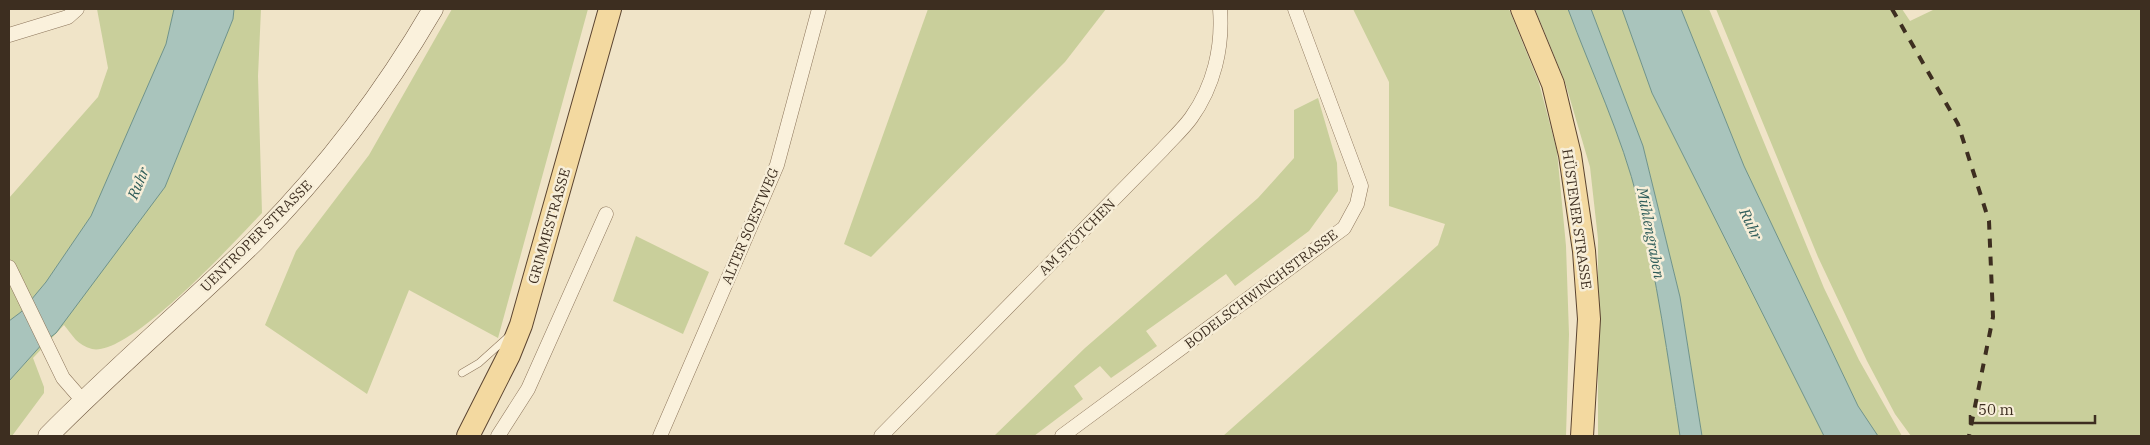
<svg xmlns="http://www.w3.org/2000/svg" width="2150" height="445" font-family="'IBM Plex Serif',serif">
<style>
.green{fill:#c9cf9b}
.water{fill:#a9c4bc;stroke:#6f938a}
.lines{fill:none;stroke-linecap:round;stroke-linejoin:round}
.service-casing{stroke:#8d765c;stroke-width:8}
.minor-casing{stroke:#8d765c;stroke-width:15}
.secondary-casing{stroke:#6f573f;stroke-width:21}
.primary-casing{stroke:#5b4430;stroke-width:24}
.service{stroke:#faf1dc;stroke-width:7}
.minor{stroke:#faf1dc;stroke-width:14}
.secondary{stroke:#faf1dc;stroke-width:20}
.primary{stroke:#f3d9a0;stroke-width:22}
.rail{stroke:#3d2e20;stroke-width:4;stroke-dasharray:9 9;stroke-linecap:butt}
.labels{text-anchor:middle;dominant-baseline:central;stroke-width:5;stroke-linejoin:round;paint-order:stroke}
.street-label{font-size:14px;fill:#3d2e20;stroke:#f7eed8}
.water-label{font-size:15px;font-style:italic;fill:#2f5d5a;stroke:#f7eed8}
</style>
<rect width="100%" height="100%" fill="#f0e4c8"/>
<g class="green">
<polygon points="97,9 174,9 166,44 91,216 46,282 21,312 9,321 9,198 98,97 108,68"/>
<path d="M 234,9 L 261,9 L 258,76 L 262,213 C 235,241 130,357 92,349 C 77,345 73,336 64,325 L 33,358 L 44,387 L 44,393 L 12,436 L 9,436 L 9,381 L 44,342 L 165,187 L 233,19 Z"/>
<polygon points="452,9 588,9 498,338 409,290 367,394 265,325 296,251 369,155"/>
<polygon points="928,9 1106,9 1065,62 871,257 844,244"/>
<polygon points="1353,9 1509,9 1539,83 1557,151 1566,246 1569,334 1566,436 1223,436 1438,245 1445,224 1389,206 1389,82"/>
<path d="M 1535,9 L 1568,9 C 1591,71 1622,136 1638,201 C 1657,279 1668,357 1680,436 L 1598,436 L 1598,239 L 1590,167 L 1565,82 Z"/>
<polygon points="1591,9 1622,9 1652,93 1824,436 1702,436 1680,297 1643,146"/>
<polygon points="1681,9 1709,9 1824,288 1859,360 1902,436 1878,436 1858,406 1744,166"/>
<polygon points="1716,9 1902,9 1910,21 1935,9 2141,9 2141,436 1911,436 1895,414 1867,361 1818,257"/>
<polygon points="1318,98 1337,163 1338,191 1309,231 1235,286 1226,274 1146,331 1157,346 1111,378 1100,366 1074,386 1083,399 1034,436 994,436 1085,348 1258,198 1294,158 1294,110"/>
<polygon points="636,236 709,272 683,334 613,301"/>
</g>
<g class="water">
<polygon points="174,9 234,9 233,19 165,187 56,333 44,342 9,381 9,321 21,312 46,282 91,216 166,44"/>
<path d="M 1568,9 L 1591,9 L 1643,146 L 1680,297 L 1702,436 L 1680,436 C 1668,357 1657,279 1638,201 C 1622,136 1591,71 1568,9 Z"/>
<polygon points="1622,9 1681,9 1744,166 1858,406 1878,436 1824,436 1652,93"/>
</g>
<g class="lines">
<defs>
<polyline id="service" points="462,373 479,363 509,336"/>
<g id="minor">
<polyline points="9,35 68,17 77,9"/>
<polyline points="9,267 63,378 83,401"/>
<polyline points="498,436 528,389 606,214"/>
<polyline points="660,436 777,165 819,9"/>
<path d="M 881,436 L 1163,149 C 1172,139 1183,129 1191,118 C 1214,86 1223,47 1220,9"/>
<polyline points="1062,436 1344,228 1357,204 1361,186 1295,9"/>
</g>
<path id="secondary" d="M 48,436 C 114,369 186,308 254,242 C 323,173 384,93 433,9"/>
<g id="primary">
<polyline points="1522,9 1553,84 1570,155 1584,251 1589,319 1582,436"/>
<polyline points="468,436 509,355 521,325 610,9"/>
</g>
</defs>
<use href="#service" class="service-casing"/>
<use href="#minor" class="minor-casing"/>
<use href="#secondary" class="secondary-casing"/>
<use href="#primary" class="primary-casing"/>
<use href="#service" class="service"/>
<use href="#minor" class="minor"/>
<use href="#secondary" class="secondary"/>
<use href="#primary" class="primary"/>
<polyline class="rail" points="1892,9 1958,124 1989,221 1993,317 1969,436"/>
</g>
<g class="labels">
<g class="street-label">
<text transform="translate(1577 219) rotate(82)">HÜSTENER STRASSE</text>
<text transform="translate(549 226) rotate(-74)">GRIMMESTRASSE</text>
<text transform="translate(750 226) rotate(-67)">ALTER SOESTWEG</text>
<text transform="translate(256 236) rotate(-45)">UENTROPER STRASSE</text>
<text transform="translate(1077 237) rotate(-45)">AM STÖTCHEN</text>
<text transform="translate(1261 289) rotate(-37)">BODELSCHWINGHSTRASSE</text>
</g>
<g class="water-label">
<text transform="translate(138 183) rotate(-67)">Ruhr</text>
<text transform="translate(1751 224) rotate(64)">Ruhr</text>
<text transform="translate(1651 233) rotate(79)">Mühlengraben</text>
</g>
</g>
<rect width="2150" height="445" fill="none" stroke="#3d2e20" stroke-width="20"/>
<path d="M1970 415v8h125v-8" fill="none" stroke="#3d2e20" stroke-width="2.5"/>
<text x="1978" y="415" font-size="15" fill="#3d2e20" stroke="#f7eed8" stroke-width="4" paint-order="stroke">50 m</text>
</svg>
